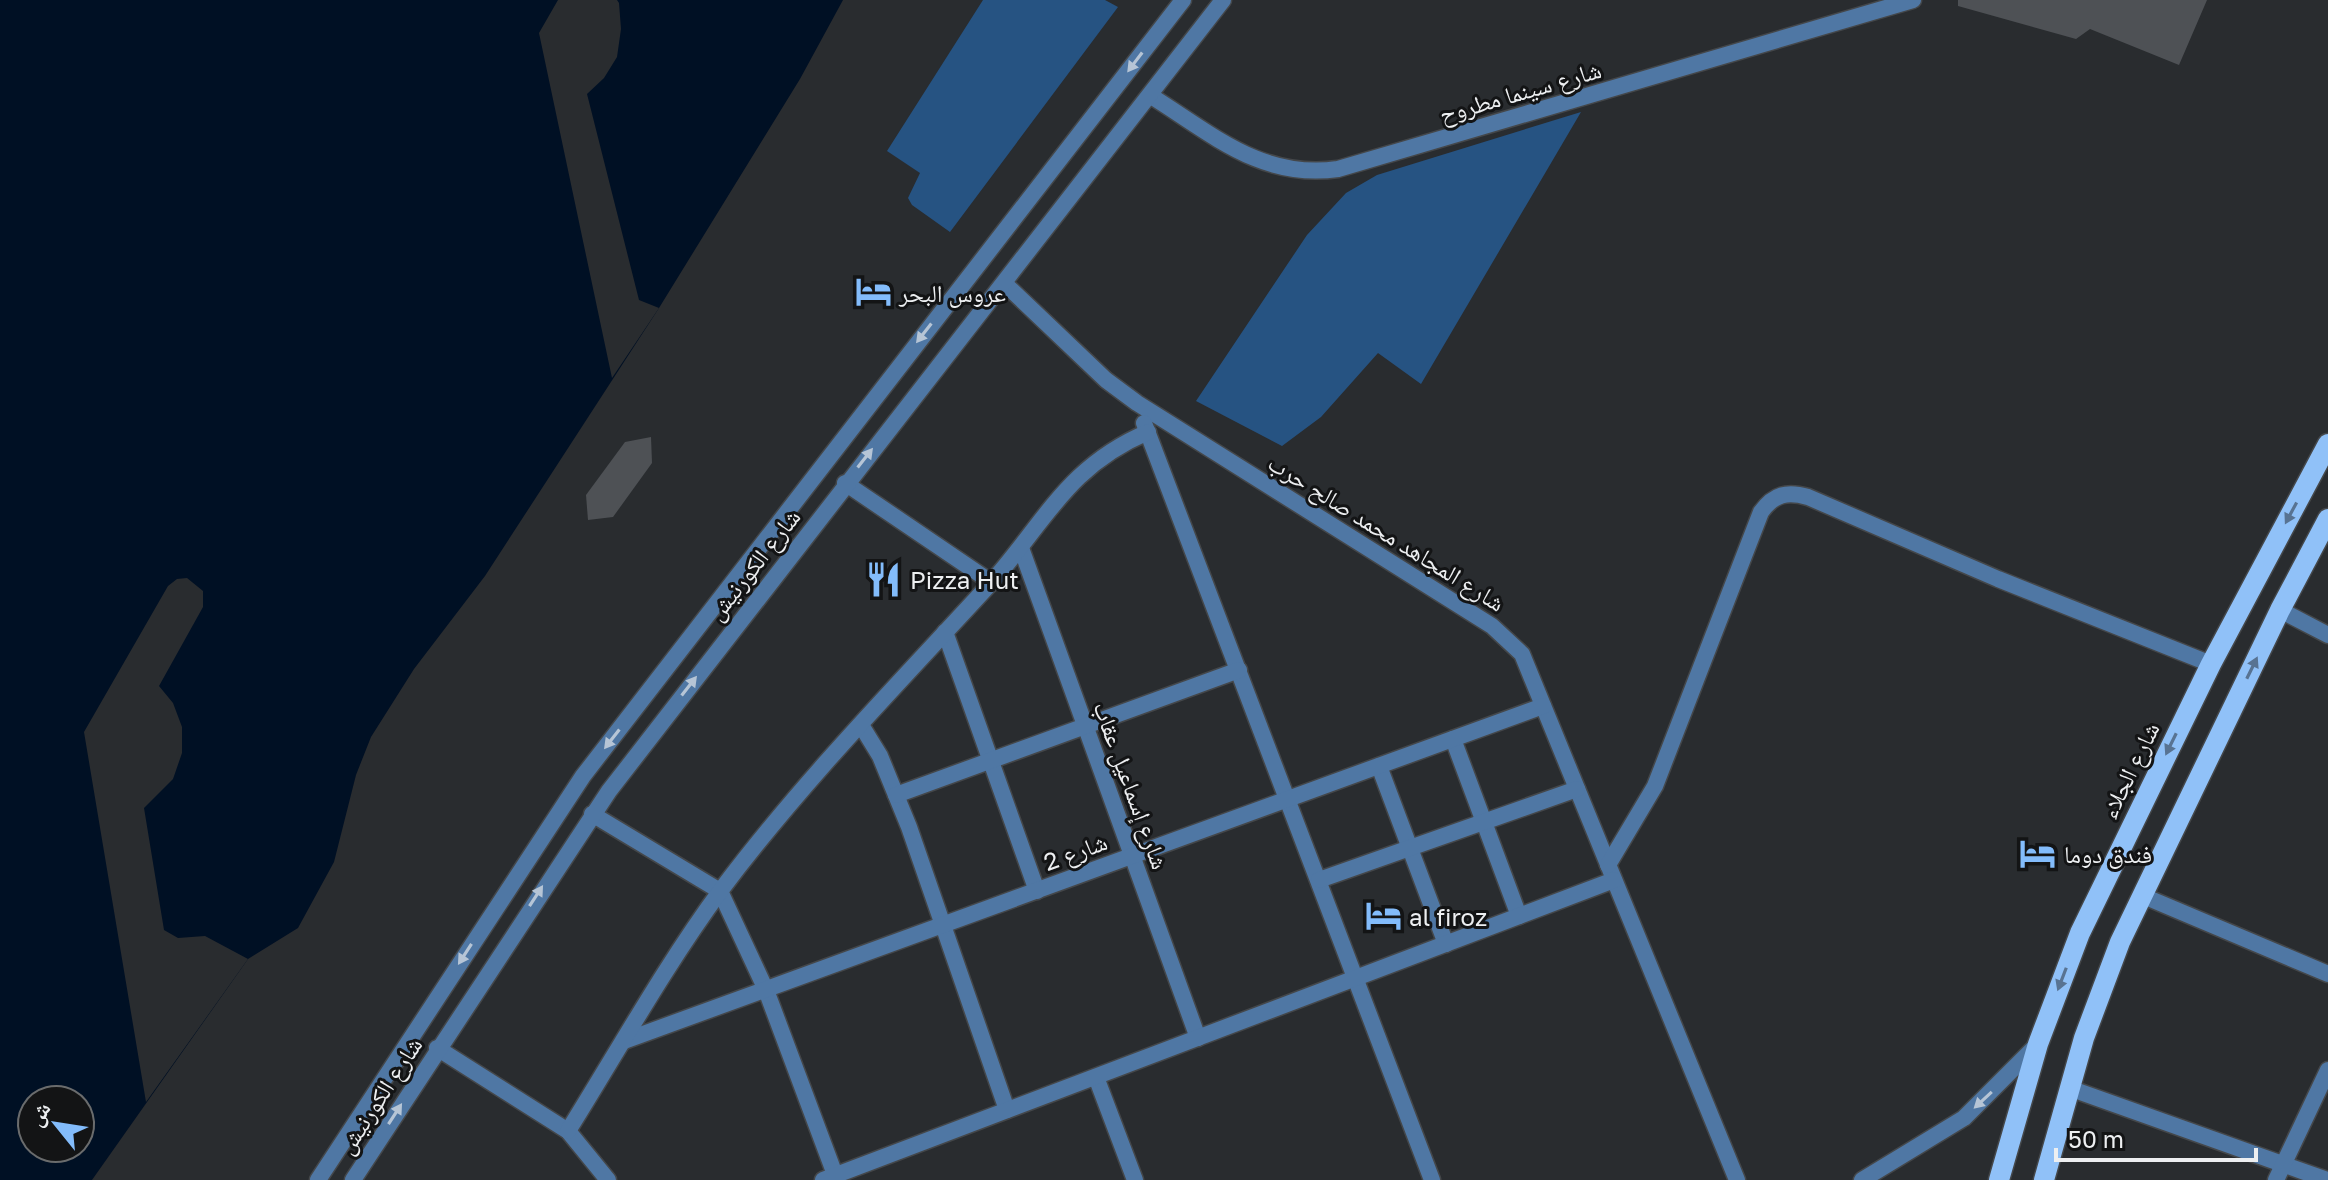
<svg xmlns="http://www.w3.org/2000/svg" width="2328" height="1180" font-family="'Golos Text','Noto Naskh Arabic',sans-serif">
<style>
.green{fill:#265382}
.water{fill:#001024;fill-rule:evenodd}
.pier{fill:#292c2f}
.building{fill:#4e5155}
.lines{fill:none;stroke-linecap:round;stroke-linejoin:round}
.minor-casing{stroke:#44474a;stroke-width:19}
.tertiary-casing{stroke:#44474a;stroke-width:19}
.primary-casing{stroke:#44474a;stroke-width:23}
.minor{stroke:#4f77a4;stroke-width:16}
.tertiary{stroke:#4f77a4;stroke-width:16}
.primary{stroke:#90c1f8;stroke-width:20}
.oneway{fill:#b6c5d6}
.oneway2{fill:#587392}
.labels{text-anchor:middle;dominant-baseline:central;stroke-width:6;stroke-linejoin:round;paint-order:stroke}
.street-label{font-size:24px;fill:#edeff1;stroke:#131415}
.poi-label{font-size:24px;fill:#edeff1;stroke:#131415;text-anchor:start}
</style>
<rect width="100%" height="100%" fill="#292c2f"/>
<g class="green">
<polygon points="983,0 1105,0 1118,7 950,232 912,205 908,198 920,173 887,151"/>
<polygon points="1581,112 1421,384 1378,353 1321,417 1282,446 1196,401 1307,235 1346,193 1377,175"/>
</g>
<path class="water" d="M 0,0 L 843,0 L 800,79 L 659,308 L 485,576 L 414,669 L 371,737 L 356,775 L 334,862 L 298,928 L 248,959 L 92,1180 L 0,1180 ZM 32,1100 L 80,1100 L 80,1148 L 32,1148 Z"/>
<g class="pier">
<polygon points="558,0 617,0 619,3 621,29 617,57 604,78 587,94 639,300 659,308 612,378 539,33"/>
<polygon points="187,578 203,591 203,607 159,686 173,703 182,727 182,753 173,779 144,808 164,930 178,938 205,936 248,959 146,1102 84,732 168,586 177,579"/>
</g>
<g class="building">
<polygon points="1958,0 2207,0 2179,65 2090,29 2076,39 1958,6"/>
<polygon points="651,437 652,463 613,517 588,520 586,495 625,442"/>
</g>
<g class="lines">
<defs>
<g id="minor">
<path d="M 1151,96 C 1212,134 1262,180 1338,169 L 1913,0"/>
<polyline points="1004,283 1106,380 1137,403 1492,626 1522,654 1737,1180"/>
<polyline points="1144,423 1432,1180"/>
<polyline points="845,483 991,582"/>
<polyline points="1021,548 1198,1038"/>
<polyline points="2280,610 2328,635"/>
<polyline points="945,632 1037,891"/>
<polyline points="861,725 880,756 909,827 1007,1110"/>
<polyline points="1453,739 1519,916"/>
<polyline points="1379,766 1446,944"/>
<polyline points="896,795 1239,670"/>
<polyline points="592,814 720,891 766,990 837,1180"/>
<path d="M 1608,865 L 1655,786 L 1761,512 C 1774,494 1787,491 1808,497 L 1998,579 L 2211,664"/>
<polyline points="1319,880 1577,789"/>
<polyline points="2141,895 2328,974"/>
<polyline points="624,1041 1543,706"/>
<polyline points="437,1048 568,1131 608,1180"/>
<polyline points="1096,1077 1135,1180"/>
<polyline points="2069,1088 2327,1180"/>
<path d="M 568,1131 C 618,1051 665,966 721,890 C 802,782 898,684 989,585 C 1045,523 1066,467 1148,432"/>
<polyline points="823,1180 1614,880"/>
<polyline points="1862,1180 1964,1118 2037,1045"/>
<polyline points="2276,1180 2328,1070"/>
</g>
<g id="tertiary">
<polyline points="318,1180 583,776 1183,0"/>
<polyline points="353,1180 609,791 1223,0"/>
</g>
<g id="primary">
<polyline points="1999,1180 2038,1044 2080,933 2211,664 2328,444"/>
<polyline points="2044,1180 2084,1038 2120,942 2280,610 2328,519"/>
</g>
</defs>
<use href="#minor" class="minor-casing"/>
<use href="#tertiary" class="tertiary-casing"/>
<use href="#primary" class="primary-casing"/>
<use href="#minor" class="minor"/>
<use href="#tertiary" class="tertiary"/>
<use href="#primary" class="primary"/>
</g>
<defs><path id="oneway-solid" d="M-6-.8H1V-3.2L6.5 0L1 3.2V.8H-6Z" transform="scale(2)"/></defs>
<g class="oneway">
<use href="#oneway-solid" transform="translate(1135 62) rotate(127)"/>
<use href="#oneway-solid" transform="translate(924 333) rotate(128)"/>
<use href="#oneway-solid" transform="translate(865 458) rotate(-52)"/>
<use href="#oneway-solid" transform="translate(689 686) rotate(-52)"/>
<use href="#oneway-solid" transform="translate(612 739) rotate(128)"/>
<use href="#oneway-solid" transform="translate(536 896) rotate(-57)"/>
<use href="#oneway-solid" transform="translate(465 954) rotate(123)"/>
<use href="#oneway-solid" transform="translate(1983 1100) rotate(137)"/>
<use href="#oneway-solid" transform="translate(395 1114) rotate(-57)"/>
</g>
<g class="oneway2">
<use href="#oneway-solid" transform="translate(2291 513) rotate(118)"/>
<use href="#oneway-solid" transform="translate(2252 668) rotate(-64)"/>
<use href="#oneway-solid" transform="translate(2171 744) rotate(116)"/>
<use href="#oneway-solid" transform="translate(2062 979) rotate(111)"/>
</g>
<defs>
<symbol id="hotel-bare" viewBox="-9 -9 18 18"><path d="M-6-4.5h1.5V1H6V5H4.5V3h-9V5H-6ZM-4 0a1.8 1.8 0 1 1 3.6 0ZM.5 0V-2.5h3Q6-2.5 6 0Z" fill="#83bcfb" stroke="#131415" stroke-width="2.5" paint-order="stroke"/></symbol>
<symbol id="restaurant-bare" viewBox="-9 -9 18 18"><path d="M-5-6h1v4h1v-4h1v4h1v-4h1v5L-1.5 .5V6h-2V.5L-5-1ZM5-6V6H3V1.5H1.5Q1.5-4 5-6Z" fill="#83bcfb" stroke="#131415" stroke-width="2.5" paint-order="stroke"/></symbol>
</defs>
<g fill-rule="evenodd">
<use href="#hotel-bare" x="848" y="266" width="51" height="51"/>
<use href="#restaurant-bare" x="858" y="554" width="51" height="51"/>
<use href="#hotel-bare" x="2012" y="828" width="51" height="51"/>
<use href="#hotel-bare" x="1358" y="890" width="51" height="51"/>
</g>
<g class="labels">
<g class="street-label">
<text transform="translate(1520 91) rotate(-16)">شارع سينما مطروح</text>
<text transform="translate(1387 532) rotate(32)">شارع المجاهد محمد صالح حرب</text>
<text transform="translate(753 564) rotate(-52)">شارع الكورنيش</text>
<text transform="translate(2129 770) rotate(-64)">شارع الجلاء</text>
<text transform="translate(1132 785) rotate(70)">شارع إسماعيل عقاب</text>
<text transform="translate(1075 851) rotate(-20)">شارع 2</text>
<text transform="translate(379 1095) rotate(-57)">شارع الكورنيش</text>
</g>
<g class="poi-label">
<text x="899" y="292">عروس البحر</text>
<text x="910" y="579">Pizza Hut</text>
<text x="2064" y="853">فندق دوما</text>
<text x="1409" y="916">al firoz</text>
</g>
</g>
<g transform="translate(56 1124) rotate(300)"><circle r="38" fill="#131415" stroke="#6a6c6d" stroke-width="2"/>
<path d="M0-6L14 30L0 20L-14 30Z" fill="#83bcfb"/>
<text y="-12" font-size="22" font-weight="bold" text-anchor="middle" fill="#edeff1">ش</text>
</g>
<path d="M2056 1148v12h200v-12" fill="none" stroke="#edeff1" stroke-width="4"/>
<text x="2068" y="1148" font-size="24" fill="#edeff1" stroke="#131415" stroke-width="6" paint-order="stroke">50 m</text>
</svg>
